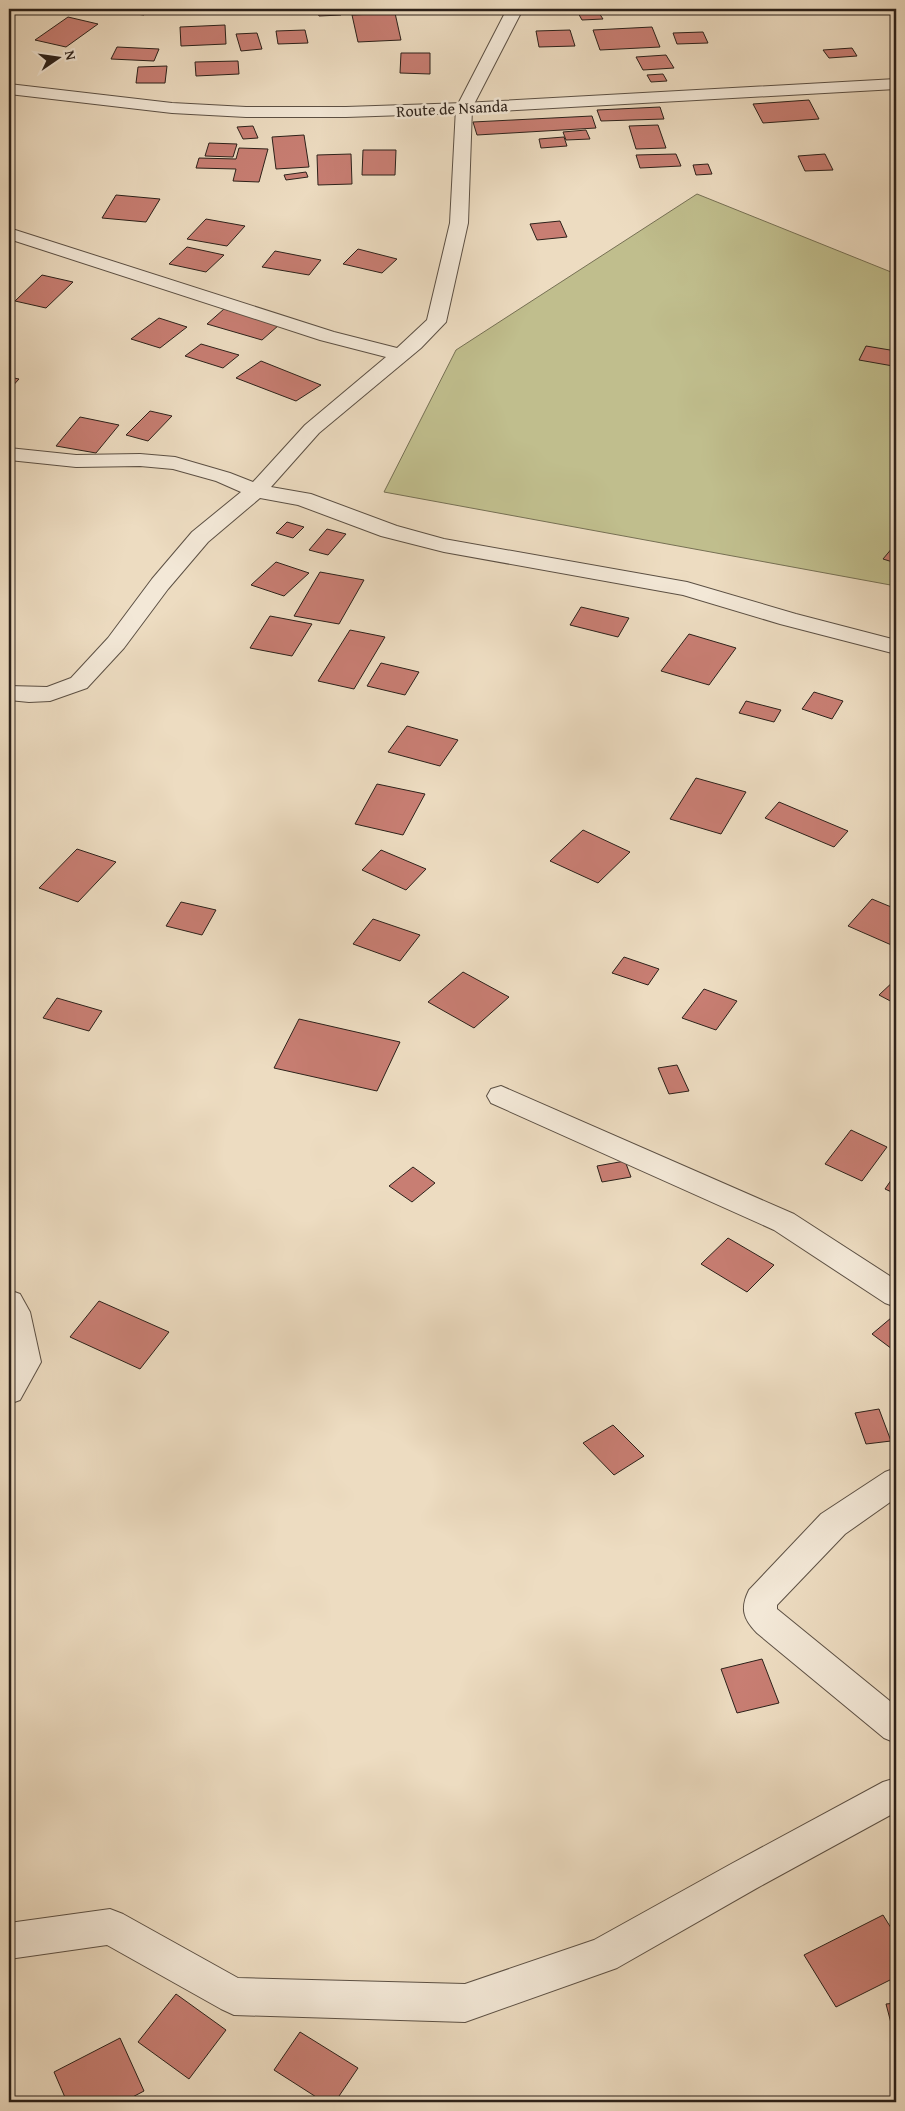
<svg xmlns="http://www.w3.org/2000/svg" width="905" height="2111" font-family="'Gentium Book Plus',serif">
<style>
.green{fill:#c0be8d;stroke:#767054}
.building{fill:#c87e73;stroke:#2c211a}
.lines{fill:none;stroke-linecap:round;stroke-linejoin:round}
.minor-casing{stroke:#5c5044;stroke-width:2}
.tertiary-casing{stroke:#5c5044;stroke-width:2}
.minor{fill:#f3e8d7;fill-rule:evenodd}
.tertiary{fill:#f3e8d7;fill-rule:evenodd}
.labels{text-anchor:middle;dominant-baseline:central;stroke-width:5;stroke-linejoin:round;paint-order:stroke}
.far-street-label{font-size:16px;fill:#2c211a;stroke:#f3e8d7}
</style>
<rect width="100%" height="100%" fill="#eddcc1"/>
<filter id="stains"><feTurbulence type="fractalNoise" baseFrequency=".004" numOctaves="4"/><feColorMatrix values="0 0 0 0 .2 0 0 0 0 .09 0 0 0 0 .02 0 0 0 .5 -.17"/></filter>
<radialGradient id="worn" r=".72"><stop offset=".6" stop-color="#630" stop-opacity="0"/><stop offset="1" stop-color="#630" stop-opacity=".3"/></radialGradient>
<polygon class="green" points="697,194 896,274 896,586 384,492 456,350"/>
<g class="building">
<polygon points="131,9 148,9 144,15 128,13"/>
<polygon points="316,9 338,9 341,15 319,16"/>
<polygon points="375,9 411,9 410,12 374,11"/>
<polygon points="597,10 603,19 582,20 577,11"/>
<polygon points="395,13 401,40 358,42 352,15"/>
<polygon points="68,17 98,24 66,47 35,40"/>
<polygon points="225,25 226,44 181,46 180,27"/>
<polygon points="652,27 660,47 600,50 593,30"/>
<polygon points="305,30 308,43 278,44 276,31"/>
<polygon points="570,30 575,46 539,47 536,31"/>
<polygon points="703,32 708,43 677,44 673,33"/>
<polygon points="257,33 262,49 241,51 236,34"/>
<polygon points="117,47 159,49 154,61 111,59"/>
<polygon points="852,48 857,56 829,58 823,50"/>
<polygon points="401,53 430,53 430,74 400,73"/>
<polygon points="666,55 674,68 643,70 636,57"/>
<polygon points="238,61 239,74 196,76 195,62"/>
<polygon points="167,66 165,83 136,83 138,67"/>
<polygon points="663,74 667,81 651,82 647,75"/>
<polygon points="809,100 819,119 763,123 753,104"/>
<polygon points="660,107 664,119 601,121 597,110"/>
<polygon points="592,116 596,128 477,135 473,122"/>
<polygon points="658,125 666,148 636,149 629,126"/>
<polygon points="253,126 258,138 243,139 237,127"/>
<polygon points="586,130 590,139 566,140 563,132"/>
<polygon points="304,135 309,167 276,169 272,137"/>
<polygon points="564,137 567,146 541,148 539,139"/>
<polygon points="209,143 237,144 233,157 205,156"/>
<polygon points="239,148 268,149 259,182 233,181 236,169 196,168 199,158 236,159"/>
<polygon points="363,150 396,150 395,175 362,175"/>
<polygon points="351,154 352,184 318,185 317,155"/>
<polygon points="676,154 681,166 640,168 636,155"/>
<polygon points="825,154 833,170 805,171 798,156"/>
<polygon points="708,164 712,174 696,175 693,165"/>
<polygon points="306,172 308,177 286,180 284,175"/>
<polygon points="116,195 160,199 146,222 102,218"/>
<polygon points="206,219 245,226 227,246 187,239"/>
<polygon points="560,221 567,237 537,240 530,224"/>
<polygon points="187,247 224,255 206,272 169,264"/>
<polygon points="358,249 397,259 382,273 343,264"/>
<polygon points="275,251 321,260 309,275 262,267"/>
<polygon points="42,275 73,282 46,308 15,301"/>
<polygon points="224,309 279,325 262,340 207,324"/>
<polygon points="159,318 187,327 160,348 131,339"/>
<polygon points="201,344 239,355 223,368 185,356"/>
<polygon points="866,346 896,351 896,358 893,366 859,360"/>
<polygon points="261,361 321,385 296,401 236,378"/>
<polygon points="9,377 19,379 9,390"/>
<polygon points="150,411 172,416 148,441 126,435"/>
<polygon points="80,417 119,425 96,453 56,446"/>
<polygon points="287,522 304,527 293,538 276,533"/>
<polygon points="327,529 346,534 328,555 309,550"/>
<polygon points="893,547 896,548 896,563 883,559"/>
<polygon points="276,562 309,573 284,596 251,585"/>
<polygon points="320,572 364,580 339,624 294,616"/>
<polygon points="581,607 629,618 618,637 570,625"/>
<polygon points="270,616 312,624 292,656 250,648"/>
<polygon points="350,630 385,637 354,689 318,681"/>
<polygon points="689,634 736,648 709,685 661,671"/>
<polygon points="381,663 419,672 405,695 367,686"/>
<polygon points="814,692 843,701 832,719 802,709"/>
<polygon points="746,701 781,710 774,722 739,713"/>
<polygon points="407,726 458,740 440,766 388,752"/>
<polygon points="696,778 746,792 721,834 670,819"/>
<polygon points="377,784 425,794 403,835 355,824"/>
<polygon points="779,802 848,831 834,847 765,818"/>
<polygon points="583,830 630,852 598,883 550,861"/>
<polygon points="77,849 116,862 78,902 39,888"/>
<polygon points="381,850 426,869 406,890 362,870"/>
<polygon points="872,899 896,909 896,947 848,926"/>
<polygon points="181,902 216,910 202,935 166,926"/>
<polygon points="373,919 420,935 400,961 353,944"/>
<polygon points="624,957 659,969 648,985 612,973"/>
<polygon points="463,972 509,997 474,1028 428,1002"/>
<polygon points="896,979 896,1004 879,995"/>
<polygon points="704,989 737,1001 716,1030 682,1018"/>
<polygon points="57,998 102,1011 89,1031 43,1018"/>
<polygon points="299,1019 400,1042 377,1091 274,1068"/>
<polygon points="677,1065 689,1091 669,1094 658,1068"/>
<polygon points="851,1130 887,1147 862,1181 825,1164"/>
<polygon points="625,1161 631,1177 602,1182 597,1166"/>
<polygon points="413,1167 435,1183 412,1202 389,1186"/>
<polygon points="896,1173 896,1194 885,1189"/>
<polygon points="728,1238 774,1265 747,1292 701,1264"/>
<polygon points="99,1301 169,1332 140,1369 70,1337"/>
<polygon points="891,1318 896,1322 896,1352 872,1334"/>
<polygon points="879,1409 891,1441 866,1444 855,1413"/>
<polygon points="613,1425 644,1456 614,1475 583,1443"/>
<polygon points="762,1659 779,1703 737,1713 721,1669"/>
<polygon points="883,1915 896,1936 896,1977 836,2007 804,1955"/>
<polygon points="176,1994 226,2030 189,2079 138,2042"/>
<polygon points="896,2003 896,2042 886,2004"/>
<polygon points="300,2032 358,2068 335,2102 324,2102 274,2070"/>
<polygon points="120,2038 144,2091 123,2102 67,2102 54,2072"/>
</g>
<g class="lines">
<defs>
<g id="minor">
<polygon points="507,9 523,9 472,108 468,223 446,322 421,348 319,433 271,487 311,494 397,526 444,539 687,582 796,614 896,640 896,654 780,624 683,595 444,552 381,536 298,505 260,498 208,542 168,589 124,648 87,688 50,701 29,702 9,700 9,686 47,687 71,678 108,638 152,579 192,532 241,492 216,481 173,469 140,466 76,467 9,460 9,448 76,455 140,454 175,457 230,473 253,482 305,425 386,357 320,340 9,239 9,228 334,332 397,348 427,320 450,223 456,108"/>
<polygon points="501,1086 794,1214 896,1280 896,1307 885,1303 774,1230 491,1103 487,1096 491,1089"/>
<polygon points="9,1290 20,1294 30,1312 41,1362 20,1400 9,1404"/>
<path d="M 896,1468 L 896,1498 L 845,1534 L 777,1605 L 777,1609 L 896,1706 L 896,1743 L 884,1738 L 757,1633 C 743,1619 740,1608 749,1590 L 821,1514 L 885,1472 Z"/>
<polygon points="896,1778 896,1812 757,1888 617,1968 465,2022 234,2015 221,2009 107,1945 9,1959 9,1923 110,1909 123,1914 238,1978 465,1984 594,1940 731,1864 883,1782"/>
</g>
<polygon id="tertiary" points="896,79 896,89 464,113 346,117 246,117 172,113 9,94 9,84 172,103 246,107 346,107 464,103"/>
</defs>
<use href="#minor" class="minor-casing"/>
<use href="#tertiary" class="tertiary-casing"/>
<use href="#minor" class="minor"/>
<use href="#tertiary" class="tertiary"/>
</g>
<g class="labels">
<g class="far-street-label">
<text transform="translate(452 108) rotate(-3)">Route de Nsanda</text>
</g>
</g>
<rect width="905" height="2111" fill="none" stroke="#eddcc1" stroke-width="30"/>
<rect x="10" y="10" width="885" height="2091" fill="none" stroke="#2c211a" stroke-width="2.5"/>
<rect x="15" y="15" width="875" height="2081" fill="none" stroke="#2c211a"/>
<g transform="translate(58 58) rotate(77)" stroke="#f3e8d7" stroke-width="4" paint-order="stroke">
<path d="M0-4L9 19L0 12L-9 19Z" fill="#2c211a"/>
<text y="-8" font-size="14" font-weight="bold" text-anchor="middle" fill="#2c211a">N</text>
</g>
<rect width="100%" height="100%" filter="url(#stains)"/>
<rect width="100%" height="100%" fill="url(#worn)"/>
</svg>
